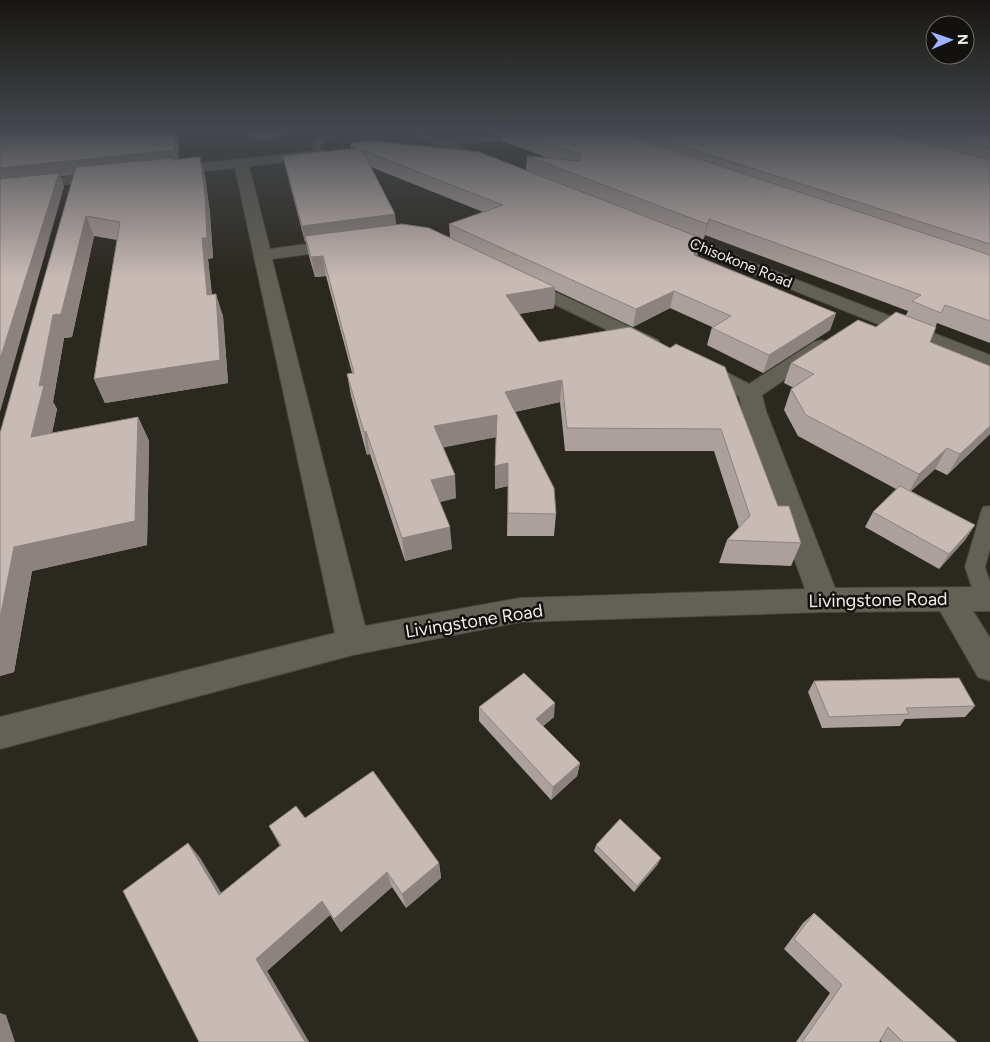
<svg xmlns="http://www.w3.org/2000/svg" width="990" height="1042" font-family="Figtree,sans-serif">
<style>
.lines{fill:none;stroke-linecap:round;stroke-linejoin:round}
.service-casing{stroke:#48463e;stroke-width:2}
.minor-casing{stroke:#48463e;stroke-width:2}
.service{fill:#636055;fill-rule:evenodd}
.minor{fill:#636055;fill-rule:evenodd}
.wall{fill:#aca09c;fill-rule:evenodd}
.shaded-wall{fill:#8c827f}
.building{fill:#c8bab5;stroke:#8c827f}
.labels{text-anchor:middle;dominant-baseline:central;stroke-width:5;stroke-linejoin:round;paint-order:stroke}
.far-street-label{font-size:15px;fill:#f1efe9;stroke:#12110d}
.street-label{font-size:18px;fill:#f1efe9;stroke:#12110d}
</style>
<rect width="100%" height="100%" fill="#2b281f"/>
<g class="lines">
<defs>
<g id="service">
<polygon points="328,132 339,132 322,143 317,157 311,157 315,140"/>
<polygon points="898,132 907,132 909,135 903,143 896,141 900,135"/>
<polygon points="990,506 990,548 985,567 990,582 990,606 985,607 978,605 965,567 981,512 983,507"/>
</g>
<g id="minor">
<polygon points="405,132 423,132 439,139 497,132 542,132 536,136 454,145 494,160 496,163 489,167"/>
<polygon points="322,150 327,151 329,154 327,157 249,166 270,249 344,239 350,240 352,244 350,248 344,249 272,259 365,626 520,598 805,589 742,411 739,396 689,371 686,366 689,361 697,360 705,361 749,384 814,342 821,340 828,342 831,346 828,350 762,395 766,411 835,588 990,587 990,611 973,611 990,638 990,681 978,677 940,611 824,612 520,622 353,655 0,749 0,717 335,633 235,168 166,175 159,171 166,167"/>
<polygon points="110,172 117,176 115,179 0,192 0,184"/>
<polygon points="664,228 990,355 990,369 658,236 656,233 658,230"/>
<polygon points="521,276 658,340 661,344 658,348 651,350 644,348 515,285 512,281 515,277"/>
</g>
</defs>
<use href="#service" class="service-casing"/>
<use href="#minor" class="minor-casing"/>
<use href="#service" class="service"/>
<use href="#minor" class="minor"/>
</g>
<g class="wall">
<polygon points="0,132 179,132 178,160 205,176 210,214 213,258 208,259 212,295 223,316 228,383 105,403 94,379 117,240 94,236 72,337 64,338 53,402 57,409 52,433 138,417 149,441 147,545 32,571 14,672 0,676 0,433 74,175 60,176 64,187"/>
<polygon points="245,132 296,132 260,141"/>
<path d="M 502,132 L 898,132 L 896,136 L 907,139 L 909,133 L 909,132 L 990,132 L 990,343 L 937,323 L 930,342 L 990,434 L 947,475 L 935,469 L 911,491 L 975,525 L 965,540 L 939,569 L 865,527 L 873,512 L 896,489 L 798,436 L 784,410 L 791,389 L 794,388 L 784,383 L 791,363 L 876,327 L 906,315 L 908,311 L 705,235 L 703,240 L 701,239 L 697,256 L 836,313 L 830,330 L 763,373 L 707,345 L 712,327 L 670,308 L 633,327 L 555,290 L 554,308 L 519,314 L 539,342 L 670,348 L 778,506 L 801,543 L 791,566 L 719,563 L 727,540 L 739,528 L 714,451 L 565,451 L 560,402 L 515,412 L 556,514 L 554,536 L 507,536 L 508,486 L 495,489 L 496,437 L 443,447 L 456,498 L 440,502 L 452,549 L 405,561 L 370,454 L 367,455 L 351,396 L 347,374 L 352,373 L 326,276 L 315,277 L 309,256 L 306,242 L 305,242 L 286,170 L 283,156 L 351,149 L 351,146 L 526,170 L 527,156 L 548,158 L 502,141 ZM 371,167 L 483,212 L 449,224 L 450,238 L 396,225 Z"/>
<polygon points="814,681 975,706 965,717 905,719 900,726 822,728 808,692"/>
<polygon points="479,707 554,717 543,726 580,763 577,776 551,800 479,721"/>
<polygon points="305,818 439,863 441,878 406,908 392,887 341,932 330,915 267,971 309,1042 199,1042 188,843 200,858 221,893 280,846 269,826"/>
<polygon points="596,845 658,864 634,892 594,851"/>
<polygon points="814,913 957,1042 882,1042 880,1040 879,1042 796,1042 830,993 784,949 803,923"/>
</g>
<g class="shaded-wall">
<polygon points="175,132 179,132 178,163 60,176 64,187 0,412 0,168"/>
<polygon points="258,132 296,132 260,141"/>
<polygon points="200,157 205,176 210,214 213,258 208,259 214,318 207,295 202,238"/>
<polygon points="395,214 397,230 305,236 306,242 305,242 302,226"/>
<polygon points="86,216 94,236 72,337 64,338 53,402 57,409 46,461 31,437 39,386 53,315"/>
<polygon points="709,219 705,235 703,240 707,224"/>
<polygon points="701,238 698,254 691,271 694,255"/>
<polygon points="323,256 326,276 315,277 311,257"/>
<polygon points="555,287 554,308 506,316 506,295"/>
<polygon points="674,291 670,308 633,327 636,309"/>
<polygon points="216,294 223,316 228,383 105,403 94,379"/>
<polygon points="836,313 830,330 763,373 769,355"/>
<polygon points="562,380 560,402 504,414 505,392"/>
<polygon points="497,415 497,437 436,449 434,426"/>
<polygon points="138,417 149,441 147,545 32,571 14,672 0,676 0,618 14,547"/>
<polygon points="990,426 990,434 947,475 960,454"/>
<polygon points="366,431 370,454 367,455 364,432"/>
<polygon points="947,448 935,469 907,495 919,474"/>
<polygon points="508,463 508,486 495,489 495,466"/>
<polygon points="455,475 456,498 433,503 431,480"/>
<polygon points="975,525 965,540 939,569 949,554"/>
<polygon points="450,527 452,549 405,561 402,538"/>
<polygon points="555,703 554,717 535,732 536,719"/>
<polygon points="580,763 577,776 551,800 553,787"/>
<polygon points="188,843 200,858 231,909 219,895"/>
<polygon points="661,858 658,864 634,892 637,886"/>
<polygon points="439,863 441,878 406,908 402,894"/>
<polygon points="387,872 392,887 341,932 334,919"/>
<polygon points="322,901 330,915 267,971 309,1042 305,1042 256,959"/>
<polygon points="0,1013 6,1015 15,1042 0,1042"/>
</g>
<g class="building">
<polygon points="0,132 175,132 174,150 0,168"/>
<polygon points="515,132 617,132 990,255 990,321 945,305 941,313 912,301 921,295 709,219 707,224 527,156 579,161 581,155"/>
<polygon points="638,132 882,132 990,160 990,244"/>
<polygon points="928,132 990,132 990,148"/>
<polygon points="372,141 479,152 701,238 694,255 836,313 769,355 712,328 731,316 674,291 636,309 449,224 503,205 362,150 395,214 302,226 283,156 358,148 351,146 351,143"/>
<polygon points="200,157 205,195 207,238 202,238 207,295 216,294 220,360 94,379 120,222 86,216 61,314 53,315 39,386 44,385 31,437 138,417 135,521 14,547 0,618 0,433 76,167 172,158 172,160"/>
<polygon points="59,173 0,359 0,179"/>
<polygon points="402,224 429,228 555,287 506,295 539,342 630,327 670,348 676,344 725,367 778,506 789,506 801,543 727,540 750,516 721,429 567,428 562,380 505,392 554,488 556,514 508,513 508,463 495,466 497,415 434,426 455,475 431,480 450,527 402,538 366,431 364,432 347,374 354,373 323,256 311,257 305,236"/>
<polygon points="896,312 936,327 930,342 990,366 990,426 960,454 947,448 919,474 806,415 791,389 814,374 791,363 858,320 876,327"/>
<polygon points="900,486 975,525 949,554 873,512"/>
<polygon points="524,673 555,703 536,719 580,763 553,787 479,707"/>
<polygon points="959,678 975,706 906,708 909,714 829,717 814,681"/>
<polygon points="373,771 439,863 402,894 387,872 334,919 322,901 256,959 305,1042 199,1042 123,891 188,843 219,895 281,845 269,826 296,806 305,818"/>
<polygon points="620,819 661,858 637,886 596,845"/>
<polygon points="814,913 957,1042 903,1042 888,1027 879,1042 802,1042 842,985 794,939"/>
</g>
<linearGradient id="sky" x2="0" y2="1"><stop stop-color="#181611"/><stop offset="0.47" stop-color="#44484d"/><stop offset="1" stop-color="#44484d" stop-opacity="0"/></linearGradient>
<rect width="990" height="278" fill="url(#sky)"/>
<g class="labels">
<g class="far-street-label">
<text transform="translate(741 263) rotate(22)">Chisokone Road</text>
</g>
<g class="street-label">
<text transform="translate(878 600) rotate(-1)">Livingstone Road</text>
<text transform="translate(474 621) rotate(-9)">Livingstone Road</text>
</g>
</g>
<g transform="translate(950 40) rotate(88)"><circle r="24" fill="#12110d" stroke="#6b6a65"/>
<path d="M0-4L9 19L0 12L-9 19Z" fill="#a0b3fd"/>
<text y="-8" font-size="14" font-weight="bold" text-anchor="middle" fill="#f1efe9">N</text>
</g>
</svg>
